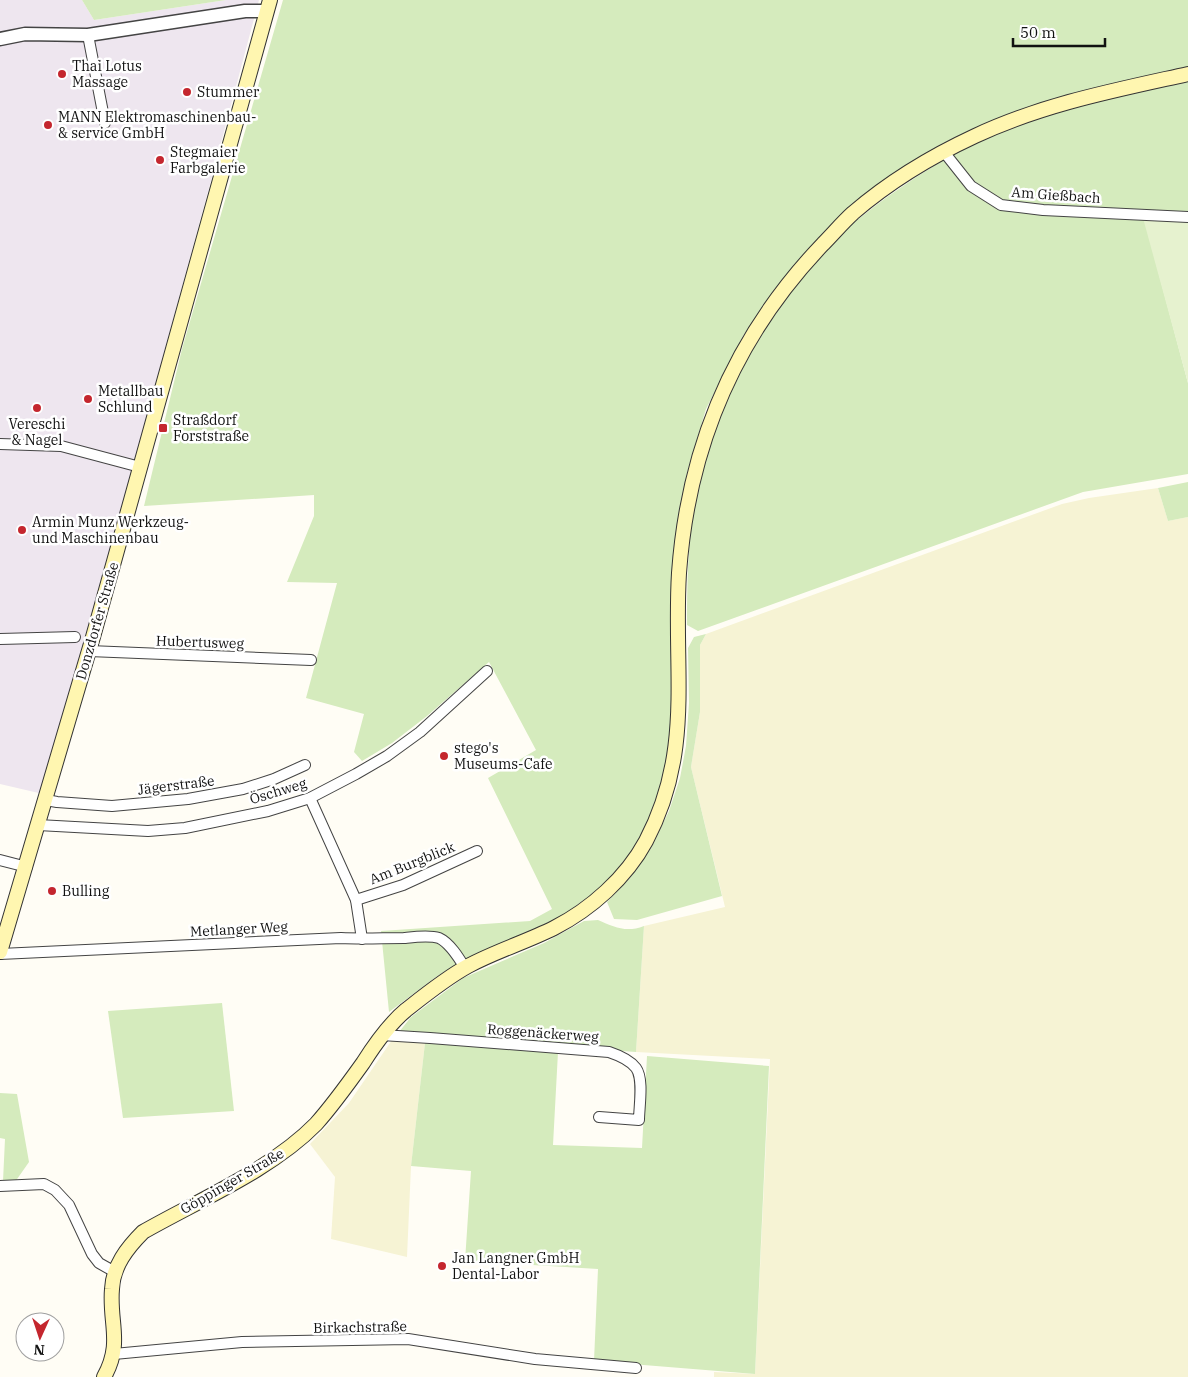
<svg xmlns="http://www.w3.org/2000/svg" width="1188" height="1377" font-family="'IBM Plex Serif',serif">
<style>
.industrial{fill:#eee6ef}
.farmland{fill:#f6f3d4}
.green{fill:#d5ebbd}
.pitch{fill:#e6f2cf}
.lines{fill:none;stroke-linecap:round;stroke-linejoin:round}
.minor-casing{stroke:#444;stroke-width:12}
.tertiary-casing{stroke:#444;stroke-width:15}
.secondary-casing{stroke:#333;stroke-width:16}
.minor{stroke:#fff;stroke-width:10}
.tertiary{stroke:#fff;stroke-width:12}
.secondary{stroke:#fff6b0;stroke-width:14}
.poi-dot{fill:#c4262e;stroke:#fff;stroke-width:2}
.labels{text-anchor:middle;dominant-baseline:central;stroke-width:5;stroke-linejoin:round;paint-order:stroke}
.poi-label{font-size:14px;fill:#111;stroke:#fff;text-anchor:start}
.street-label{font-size:14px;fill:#111;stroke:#fff}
</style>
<rect width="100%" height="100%" fill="#fffdf5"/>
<polygon class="industrial" points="0,0 82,0 94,20 226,0 259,0 209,188 43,794 0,784"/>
<g class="farmland">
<polygon points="1158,488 1168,521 1188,517 1188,1377 714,1377 714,1372 755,1374 770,1059 636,1052 644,926 725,907 691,767 700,712 700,645 706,634 1062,504 1089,498"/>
<polygon points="392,1040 425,1043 411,1166 407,1257 331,1239 335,1177 310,1144 349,1103"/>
</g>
<g class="green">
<polygon points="82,0 226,0 94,20"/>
<polygon points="283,0 1188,0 1188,67 1062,96 1003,116 950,140 916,161 810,249 782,280 743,336 706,409 687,473 679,520 672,739 658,804 643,836 629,857 612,877 590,896 557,919 458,963 436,977 389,1012 381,931 530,921 552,909 488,778 536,750 489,662 427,716 392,743 362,761 354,752 364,714 306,698 337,583 287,582 314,516 314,495 144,506 182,349"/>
<path d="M 1188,80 L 1188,220 L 1144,218 L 1188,383 L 1188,474 L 1083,492 L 698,631 L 687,625 C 687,576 688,526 700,478 C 725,384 777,293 849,227 C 857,219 867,213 875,206 C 910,180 947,156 987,137 C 998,132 1010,128 1021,124 C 1076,103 1131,92 1188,80 Z"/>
<polygon points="1188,482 1188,517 1168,521 1158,488"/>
<polygon points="706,634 700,645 700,712 691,767 722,896 637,920 614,919 607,902 629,879 651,848 669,811 680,778 686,746 689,703 688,648 694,637"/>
<path d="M 598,920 C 614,927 626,933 644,926 L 636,1052 L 410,1036 L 399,1032 L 411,1017 L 463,978 L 544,943 L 584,921 Z"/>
<polygon points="222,1003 234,1111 123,1118 108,1011"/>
<polygon points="425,1043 558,1052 553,1145 642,1148 647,1056 769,1066 755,1374 594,1361 598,1269 465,1261 471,1171 411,1166"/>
<polygon points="0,1093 17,1094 29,1162 15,1182 3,1181 5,1139 0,1138"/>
</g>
<polygon class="pitch" points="1143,218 1188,220 1188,383"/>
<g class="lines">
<defs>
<g id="minor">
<polyline points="88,35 105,123"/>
<polyline points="944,152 971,186 1001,205 1043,210 1188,217"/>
<polyline points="0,444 61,446 140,467"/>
<polyline points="0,639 75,637"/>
<polyline points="89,651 311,660"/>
<polyline points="310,798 356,900 362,939"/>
<polyline points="46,800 57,802 112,806 188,799 243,789 274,779 305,765"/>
<polyline points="38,825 148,831 185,828 268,811 310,798 356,774 387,756 420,732 487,671"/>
<polyline points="0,860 27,867"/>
<polyline points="356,900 403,885 477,851"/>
<path d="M 0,954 L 341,938 C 362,939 383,938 404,938 C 414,937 429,935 439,938 C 450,943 459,958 465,968"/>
<path d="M 381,1035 L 430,1038 L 609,1052 C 618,1055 630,1060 636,1068 C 644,1079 639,1107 639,1120 L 599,1117"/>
<polyline points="0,1186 44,1184 55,1190 69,1205 92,1254 99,1263 115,1272"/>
<polyline points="114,1354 242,1342 408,1339 535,1359 636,1368"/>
</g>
<polyline id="tertiary" points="0,39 25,34 88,35 245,11 267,11"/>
<g id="secondary">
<polyline points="0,952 93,637 270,0"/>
<path d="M 104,1377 C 123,1343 109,1323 112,1289 C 113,1266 127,1248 143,1232 C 199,1200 271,1170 316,1124 C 333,1105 348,1084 363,1063 C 375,1044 388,1025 406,1010 C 425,995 446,978 468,966 C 496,951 526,942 554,928 C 591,909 626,878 646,841 C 694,750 673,670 679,573 C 688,447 735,336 823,244 C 833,234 842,223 853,213 C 889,182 932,156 975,136 C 1043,104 1116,90 1188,74"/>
</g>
</defs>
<use href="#minor" class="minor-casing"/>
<use href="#tertiary" class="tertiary-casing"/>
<use href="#secondary" class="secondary-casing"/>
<use href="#minor" class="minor"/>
<use href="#tertiary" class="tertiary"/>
<use href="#secondary" class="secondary"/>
</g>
<g class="poi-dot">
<circle cx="62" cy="74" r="5"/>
<circle cx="187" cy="92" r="5"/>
<circle cx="48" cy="125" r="5"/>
<circle cx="160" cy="160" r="5"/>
<circle cx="88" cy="399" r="5"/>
<circle cx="37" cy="408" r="5"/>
<rect x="158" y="423" width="10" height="10" rx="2.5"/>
<circle cx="22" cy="530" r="5"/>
<circle cx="444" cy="756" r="5"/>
<circle cx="52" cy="891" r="5"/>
<circle cx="442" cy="1266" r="5"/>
</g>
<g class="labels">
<g class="poi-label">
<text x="72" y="66">Thai Lotus<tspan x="72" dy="16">Massage</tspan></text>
<text x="197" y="92">Stummer</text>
<text x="58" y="117">MANN Elektromaschinenbau-<tspan x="58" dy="16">&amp; service GmbH</tspan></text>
<text x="170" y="152">Stegmaier<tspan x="170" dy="16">Farbgalerie</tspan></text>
<text x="98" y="391">Metallbau<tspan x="98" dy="16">Schlund</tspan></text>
<text x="173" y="420">Straßdorf<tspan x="173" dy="16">Forststraße</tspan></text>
<text x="37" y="424" text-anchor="middle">Vereschi<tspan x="37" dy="16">&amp; Nagel</tspan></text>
<text x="32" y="522">Armin Munz Werkzeug-<tspan x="32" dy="16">und Maschinenbau</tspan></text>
<text x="454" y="748">stego's<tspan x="454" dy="16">Museums-Cafe</tspan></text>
<text x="62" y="891">Bulling</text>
<text x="452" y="1258">Jan Langner GmbH<tspan x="452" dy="16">Dental-Labor</tspan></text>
</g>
<g class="street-label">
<text transform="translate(1056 195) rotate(4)">Am Gießbach</text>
<text transform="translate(97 621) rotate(-74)">Donzdorfer Straße</text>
<text transform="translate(200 642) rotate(2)">Hubertusweg</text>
<text transform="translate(176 785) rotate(-7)">Jägerstraße</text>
<text transform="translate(278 791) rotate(-17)">Öschweg</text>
<text transform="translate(412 863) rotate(-22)">Am Burgblick</text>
<text transform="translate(239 929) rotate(-3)">Metlanger Weg</text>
<text transform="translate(543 1033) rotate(4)">Roggenäckerweg</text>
<text transform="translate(232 1181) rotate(-30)">Göppinger Straße</text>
<text transform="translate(360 1327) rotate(-1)">Birkachstraße</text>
</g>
</g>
<g transform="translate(40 1337) rotate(183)"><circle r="24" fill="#ffffff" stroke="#a0a0a0"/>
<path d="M0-4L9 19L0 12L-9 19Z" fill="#c4262e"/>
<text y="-8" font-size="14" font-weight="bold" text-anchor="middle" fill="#111111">N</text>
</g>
<path d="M1013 38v8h92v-8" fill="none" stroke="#111111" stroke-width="2.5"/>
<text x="1020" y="38" font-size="15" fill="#111111" stroke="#ffffff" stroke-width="4" paint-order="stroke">50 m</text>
</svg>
